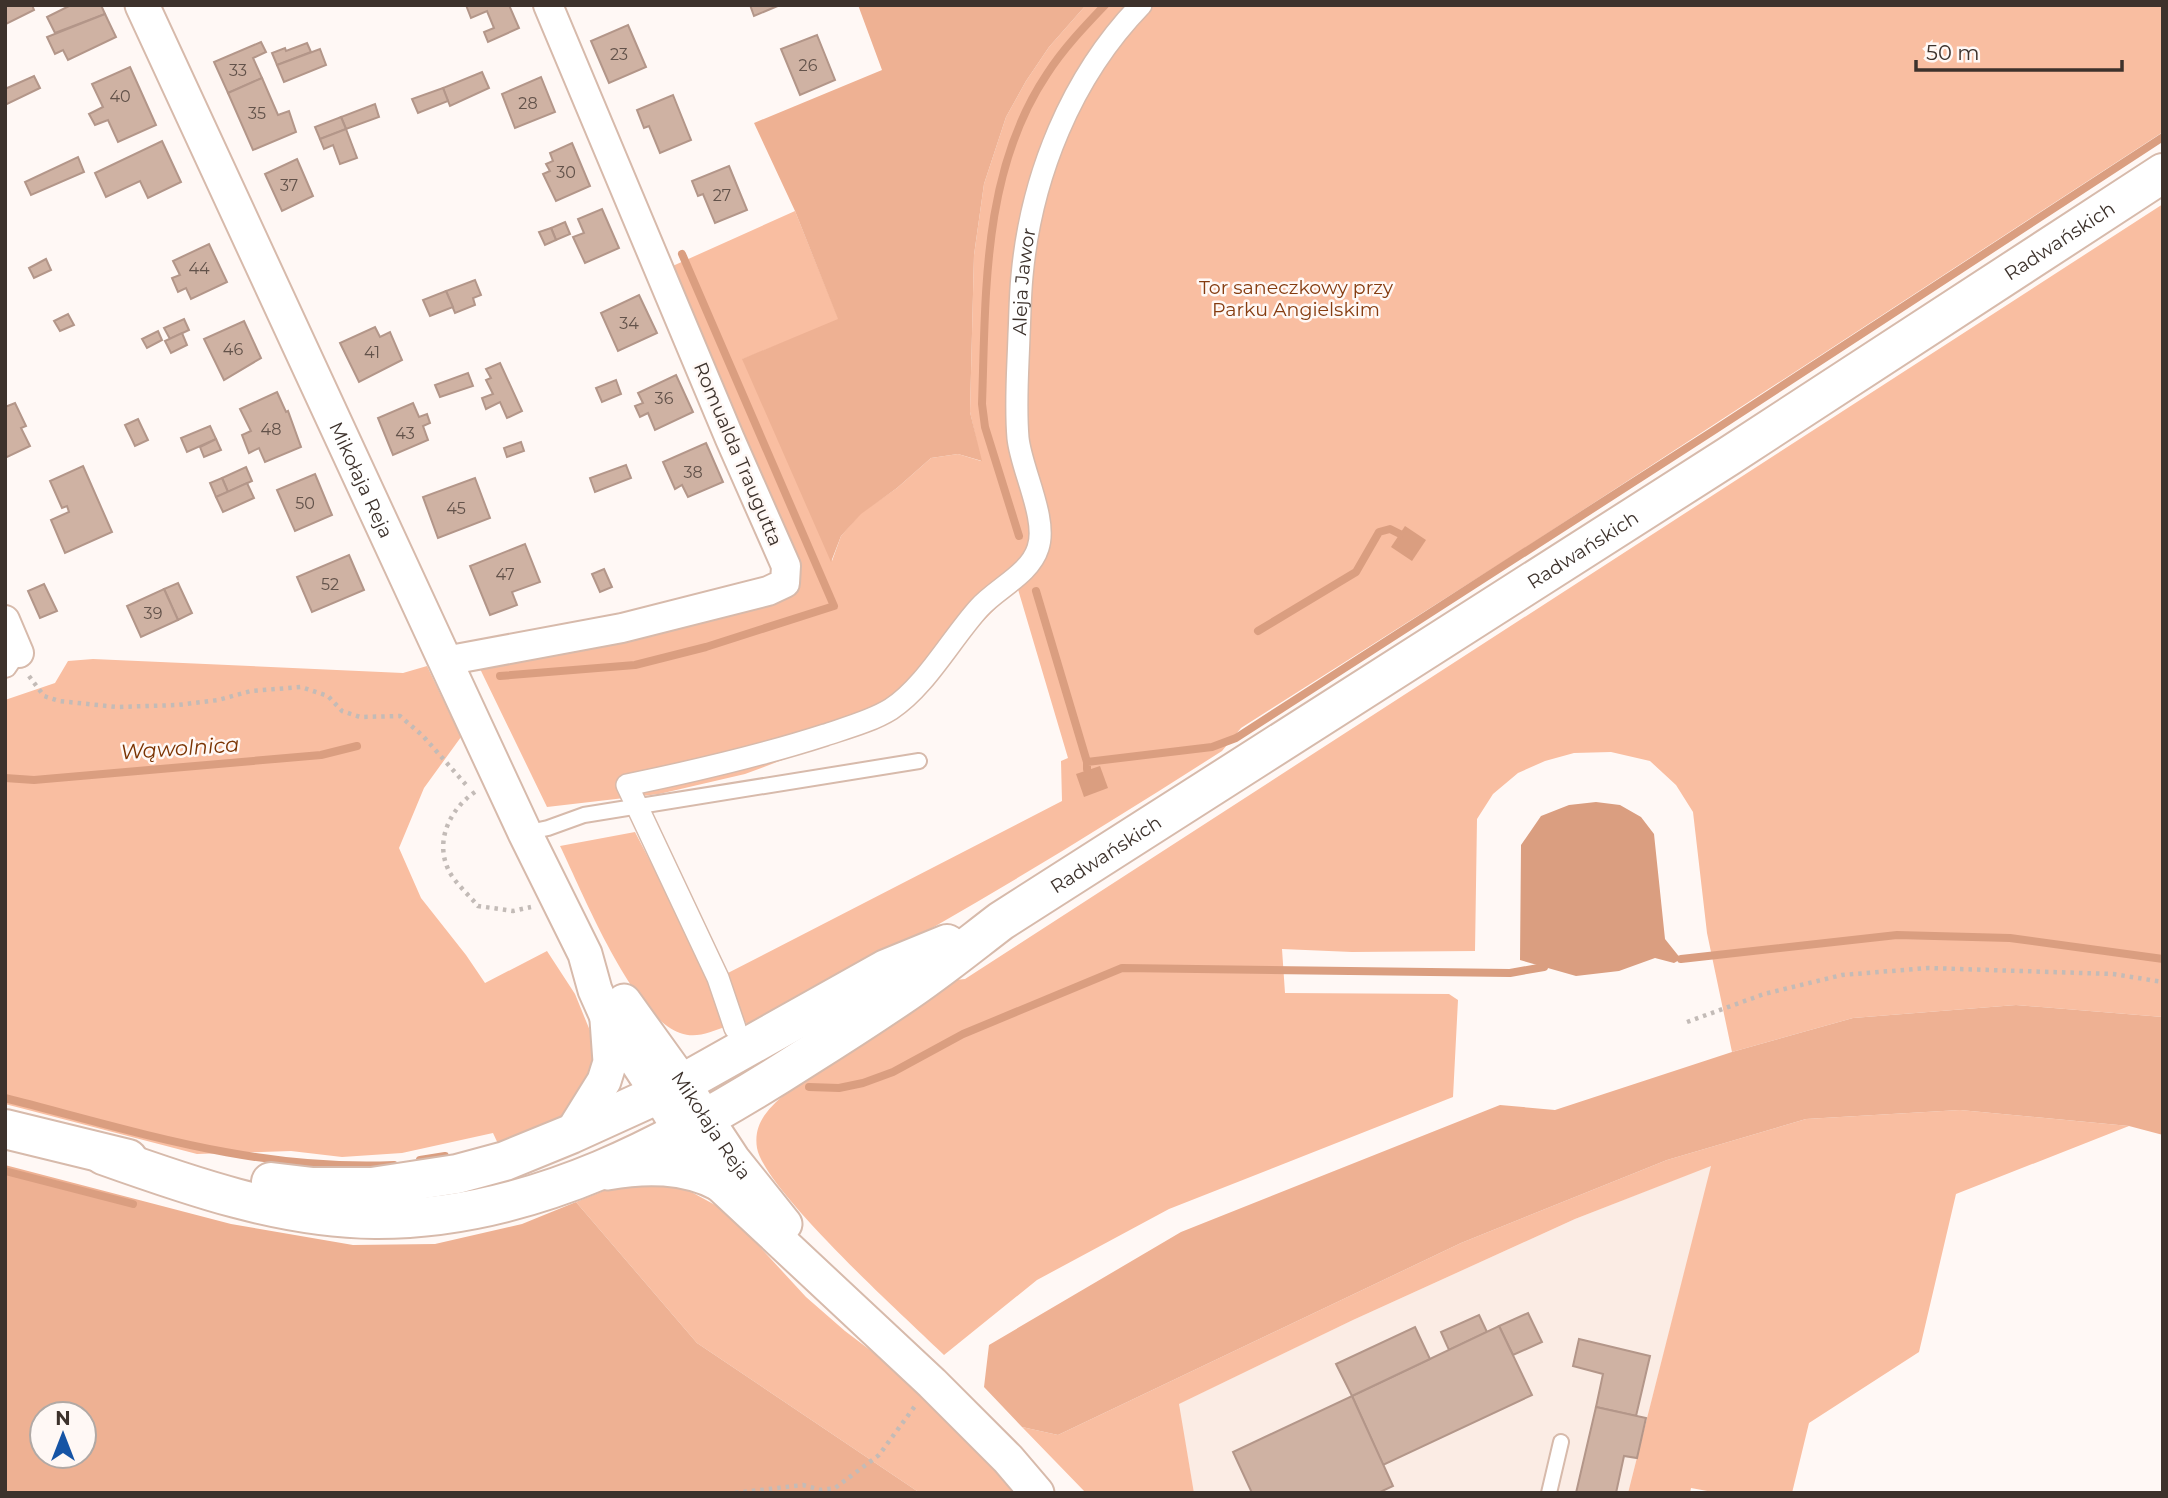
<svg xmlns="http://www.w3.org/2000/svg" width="2168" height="1498" font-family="Montserrat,sans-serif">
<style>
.built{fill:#fbece4}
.green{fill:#f9bea1}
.forest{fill:#eeb193;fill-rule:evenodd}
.water{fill:#da9e80}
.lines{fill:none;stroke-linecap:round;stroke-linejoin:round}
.stream{stroke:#da9e80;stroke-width:8}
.building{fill:#cfb2a3;stroke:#b39689;stroke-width:2}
.service-casing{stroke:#d7baab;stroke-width:18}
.pedestrian-casing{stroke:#d7baab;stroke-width:24}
.minor-casing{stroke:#d7baab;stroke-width:32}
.tertiary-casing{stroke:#d7baab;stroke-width:37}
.secondary-casing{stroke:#d7baab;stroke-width:42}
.path{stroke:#c3bbb7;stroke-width:4.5;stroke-dasharray:3.5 5;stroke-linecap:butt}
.service{stroke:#fff;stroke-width:14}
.pedestrian{stroke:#fff;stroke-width:21}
.minor{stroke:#fff;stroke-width:28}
.tertiary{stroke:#fff;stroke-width:33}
.secondary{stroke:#fff;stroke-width:38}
.labels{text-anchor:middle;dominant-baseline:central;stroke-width:5;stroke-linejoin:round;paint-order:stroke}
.number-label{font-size:16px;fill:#62524a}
.street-label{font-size:19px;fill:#3d322c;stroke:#fff8f5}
.park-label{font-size:19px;fill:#853c10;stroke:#fff8f5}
.water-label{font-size:21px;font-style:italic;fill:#7b3403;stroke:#fff8f5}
</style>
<rect width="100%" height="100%" fill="#fff8f5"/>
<polygon class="built" points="1712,1165 1628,1493 1194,1493 1178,1404 1353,1320 1575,1219"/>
<g class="green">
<path d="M 1086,5 L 2163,5 L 2163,132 L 1520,551 L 1241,728 L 1222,751 C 1101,828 979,904 852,972 C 818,991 782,1007 747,1024 L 739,1016 L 724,975 L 1062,801 L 1061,761 L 1068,758 L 1017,586 L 971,634 L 933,684 L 897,717 L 745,774 L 659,794 L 547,807 L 468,644 L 633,615 L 754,585 L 779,571 L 666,269 L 795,211 L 839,320 L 743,359 L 832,561 L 841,536 L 861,513 L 897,488 L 931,458 L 958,454 L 981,461 L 970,412 L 974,255 L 984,184 L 1006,117 L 1026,81 L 1049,47 Z"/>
<path d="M 2163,204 L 2163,1017 L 2016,1005 L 1853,1018 L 1732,1052 L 1707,933 L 1693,812 L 1676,785 L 1650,761 L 1611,752 L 1574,753 L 1545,761 L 1518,773 L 1493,794 L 1477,819 L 1475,951 L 1352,952 L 1282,949 L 1285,993 L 1449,994 L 1458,1000 L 1453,1097 L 1169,1209 L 1037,1280 L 944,1355 C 907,1319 765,1191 757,1148 C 753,1123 769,1108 785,1094 L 783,1085 L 946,981 L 965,979 Z"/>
<polygon points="93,659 403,673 427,666 461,737 424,788 399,848 421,898 466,955 485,983 547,951 575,994 595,1043 595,1070 578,1105 551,1125 499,1146 493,1133 402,1153 342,1157 291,1151 197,1154 5,1104 5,700 55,683 68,661"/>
<path d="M 635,832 L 713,982 L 727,1026 C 711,1032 696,1039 680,1033 C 632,1016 583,893 560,846 Z"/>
<polygon points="1960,1110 2129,1126 1956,1194 1919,1352 1809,1423 1792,1493 1718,1493 1691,1488 1690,1493 1628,1493 1711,1166 1575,1219 1353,1320 1179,1404 1194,1493 1086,1493 1022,1427 1058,1435 1461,1243 1667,1160 1806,1119"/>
<polygon points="644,1183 684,1188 717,1206 747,1233 806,1297 845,1331 895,1369 1018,1493 920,1493 697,1343 576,1202 606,1190"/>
</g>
<g class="forest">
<polygon points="858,5 1086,5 1049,47 1026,81 1006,117 984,184 974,255 970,412 982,461 958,454 931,458 897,488 861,514 841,536 831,562 742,359 838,319 795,211 754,123 882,70"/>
<polygon points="2016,1005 2163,1017 2163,1135 2129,1126 1960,1110 1806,1119 1667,1160 1461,1243 1058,1435 1022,1427 984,1387 989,1345 1181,1232 1500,1105 1555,1110 1732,1052 1853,1018"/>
<path d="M 5,1165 L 231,1224 L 353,1245 L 435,1244 L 522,1224 L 576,1202 L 697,1343 L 920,1493 L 5,1493 ZM 42,1414 L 84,1414 L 84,1456 L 42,1456 Z"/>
</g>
<g class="water">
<polygon points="1405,526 1426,540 1412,561 1391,547"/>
<polygon points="1100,766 1108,788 1084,797 1076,774"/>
<polygon points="1596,802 1620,805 1641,817 1654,834 1665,939 1681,959 1674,963 1655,958 1619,971 1576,976 1520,960 1521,845 1541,816 1569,805"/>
</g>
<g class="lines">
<g class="stream">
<path d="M 1019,536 L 985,427 L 982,404 C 986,292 982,171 1047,74 C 1063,49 1084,27 1105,5"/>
<polyline points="1036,591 1087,762"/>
<polyline points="1258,631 1356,572 1379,532 1390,529 1400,534"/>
<polyline points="500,676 635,665 706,647 834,606 682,254"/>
<polyline points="1087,769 1087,762 1212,747 1236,738 1713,431 2163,137"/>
<polyline points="5,778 34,780 321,755 357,746"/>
<polyline points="1681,959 1897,935 2010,938 2163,959"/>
<polyline points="809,1087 839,1088 863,1083 893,1072 963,1034 1122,968 1510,973 1544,967"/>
<path d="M 5,1098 C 138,1132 255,1171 394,1165"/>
<polyline points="420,1160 445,1156"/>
<polyline points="5,1171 133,1204"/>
</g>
</g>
<g class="building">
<polygon points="5,5 32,5 34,10 6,24"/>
<polygon points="71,5 101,5 105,14 55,33 47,17"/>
<polygon points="466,5 509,5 519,28 488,42 484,32 494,28 487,11 471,18"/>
<polygon points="750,5 780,5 754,16"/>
<polygon points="105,14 116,37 68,60 63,50 55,54 47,37"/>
<polygon points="628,25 646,67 609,83 591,41"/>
<polygon points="817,35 835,80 800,95 781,49"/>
<polygon points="261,42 266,52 253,58 262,78 228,93 214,62"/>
<polygon points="307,43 311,52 277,65 272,53 285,48 286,51"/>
<polygon points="320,49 326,65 284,82 277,65"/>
<polygon points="130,67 156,125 118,142 108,120 95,125 89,114 103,107 92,84"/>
<polygon points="482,72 489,88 450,106 443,88"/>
<polygon points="34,76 40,88 5,105 5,89"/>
<polygon points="541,77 555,112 515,128 502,94"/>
<polygon points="262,78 278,115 289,111 296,132 253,150 228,93"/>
<polygon points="443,88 448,101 418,113 412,99"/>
<polygon points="673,95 691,140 660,153 649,126 644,128 637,110"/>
<polygon points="375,104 379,117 346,129 341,117"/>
<polygon points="341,117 346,129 320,139 315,127"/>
<polygon points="346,129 357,158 340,164 333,145 324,149 320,139"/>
<polygon points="162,141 181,182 148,198 140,181 106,197 95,173"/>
<polygon points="572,143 590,186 556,201 543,174 550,171 546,164 553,161 550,153"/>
<polygon points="78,157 84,172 31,195 25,182"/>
<polygon points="297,159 313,196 282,211 265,174"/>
<polygon points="729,166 747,210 715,223 703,194 698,196 692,181"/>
<polygon points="602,209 619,248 585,263 573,237 584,233 578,219"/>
<polygon points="565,222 570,234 556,240 551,228"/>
<polygon points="551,228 556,240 545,245 539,232"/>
<polygon points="209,244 227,282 191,299 186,288 178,292 172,278 180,275 173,261"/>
<polygon points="46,259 51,270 34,278 29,268"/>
<polygon points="475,280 481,295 473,298 475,305 455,313 446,291"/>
<polygon points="446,291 453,307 430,316 423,300"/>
<polygon points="639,295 657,333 618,351 601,313"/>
<polygon points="68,314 74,325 60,331 54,321"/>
<polygon points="184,319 189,330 170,339 164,328"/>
<polygon points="244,321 261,358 224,380 204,339"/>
<polygon points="375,327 380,337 390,332 402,360 359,382 340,343"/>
<polygon points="158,331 162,340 147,348 142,339"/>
<polygon points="182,333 187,345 171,353 165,341"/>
<polygon points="500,363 522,411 507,418 500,402 486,409 482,398 493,394 486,380 491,378 486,369"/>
<polygon points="468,373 473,386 440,397 435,385"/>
<polygon points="676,375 693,412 655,430 648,413 640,417 635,406 643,403 638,393"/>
<polygon points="616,380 621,394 602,402 596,388"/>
<polygon points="277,392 286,412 288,411 301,447 265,462 259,448 249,453 242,435 251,431 240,409"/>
<polygon points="15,403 26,426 21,428 30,446 5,458 5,407"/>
<polygon points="413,403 419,417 427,414 430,423 423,426 428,440 393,455 378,418"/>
<polygon points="138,419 148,440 135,446 125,425"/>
<polygon points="210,426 216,439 187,452 181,438"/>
<polygon points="216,439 221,450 204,457 200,447"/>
<polygon points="521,442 524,451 507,457 504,448"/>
<polygon points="706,443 723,482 688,497 682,485 675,489 663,462"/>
<polygon points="626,465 631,478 595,492 590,478"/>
<polygon points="83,466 112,532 65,553 51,520 69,512 67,506 62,508 50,481"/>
<polygon points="246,467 252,481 228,492 222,478"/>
<polygon points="315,474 332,515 295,531 277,490"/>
<polygon points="222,478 228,492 216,497 210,483"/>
<polygon points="475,478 490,518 438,538 423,497"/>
<polygon points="247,483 254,498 223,512 216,497"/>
<polygon points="525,544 540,582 512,592 517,605 490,615 470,566"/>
<polygon points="349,555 364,590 312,612 297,577"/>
<polygon points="604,569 612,587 600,592 592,574"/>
<polygon points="178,583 192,613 178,620 164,589"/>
<polygon points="44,584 57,611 40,618 28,591"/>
<polygon points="164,589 178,620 141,637 127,606"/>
<polygon points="1528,1313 1542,1342 1513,1355 1499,1326"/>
<polygon points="1479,1315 1487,1332 1449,1350 1441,1332"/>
<polygon points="1499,1326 1532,1395 1383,1465 1352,1396"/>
<polygon points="1415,1327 1430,1359 1352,1396 1336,1364"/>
<polygon points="1579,1339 1650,1356 1636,1416 1596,1407 1603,1374 1573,1366"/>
<polygon points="1352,1396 1393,1486 1378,1493 1252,1493 1233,1452"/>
<polygon points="1596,1407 1646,1418 1637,1458 1624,1456 1616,1493 1576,1493"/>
</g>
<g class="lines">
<defs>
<g id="service">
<polyline points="5,670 8,669 19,653"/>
<polyline points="525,833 548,828 584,815 919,761"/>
<polyline points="1549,1493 1561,1442"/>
</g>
<g id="pedestrian">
<path id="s1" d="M 735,1028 L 718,978 L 627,785 C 695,771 760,756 825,735 C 846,728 872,721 891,709 C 925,687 951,639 979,608 C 997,588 1030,574 1038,548 C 1048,519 1021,469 1018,438 C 1015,404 1018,369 1019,335 C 1020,316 1020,296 1022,276 C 1031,177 1071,77 1141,5"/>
</g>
<g id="minor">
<polyline points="5,620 19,653"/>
<polyline points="445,661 622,628 768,591 785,583 786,566 730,439 548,5"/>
</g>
<g id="tertiary">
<path id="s2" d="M 142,5 L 453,678 L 525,833 L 585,954 L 595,990 L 607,1017 L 658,1094 L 681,1132 L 719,1184 L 932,1383 L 1008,1459 L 1037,1493"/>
<path id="s3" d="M 624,1001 L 683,1083 L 733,1159 L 785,1224"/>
<polyline points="571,1134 604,1081 610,1062 607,1020"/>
<path d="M 607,1173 C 646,1166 684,1166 719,1184"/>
</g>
<g id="secondary">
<polyline points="5,1129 128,1159"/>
<path id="s4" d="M 103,1155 C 190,1186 281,1218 375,1219 C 533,1220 676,1141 805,1058 C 837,1038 868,1018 899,997 C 934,974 967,947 1001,921 L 1729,456 L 2163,173"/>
<polyline points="271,1182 313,1187 372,1187 457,1174 505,1161 571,1134 683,1083 886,969 947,944"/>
</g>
</defs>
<use href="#service" class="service-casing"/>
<use href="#pedestrian" class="pedestrian-casing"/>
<use href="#minor" class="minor-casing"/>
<use href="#tertiary" class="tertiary-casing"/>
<use href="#secondary" class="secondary-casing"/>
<g class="path">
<polyline points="29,676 44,696 59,701 117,707 178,705 218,700 251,691 301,687 328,696 342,711 360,717 400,716 423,736 468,787"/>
<path d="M 475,792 C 450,809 434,841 449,871 C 455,883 469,895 478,906 L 513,911 L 531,907"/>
<polyline points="1687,1022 1764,994 1842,975 1928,968 2113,974 2163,982"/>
<polyline points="735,1493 803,1485 821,1490 835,1488 879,1455 915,1406"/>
</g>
<use href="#service" class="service"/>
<use href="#pedestrian" class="pedestrian"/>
<use href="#minor" class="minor"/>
<use href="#tertiary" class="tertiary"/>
<use href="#secondary" class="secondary"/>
</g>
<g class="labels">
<g class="number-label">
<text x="619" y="54">23</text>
<text x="808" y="65">26</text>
<text x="238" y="70">33</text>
<text x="120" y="96">40</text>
<text x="528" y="103">28</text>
<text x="257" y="113">35</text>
<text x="566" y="172">30</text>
<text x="289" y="185">37</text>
<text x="722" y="195">27</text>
<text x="199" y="268">44</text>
<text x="629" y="323">34</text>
<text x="233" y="349">46</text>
<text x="372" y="352">41</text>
<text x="664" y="398">36</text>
<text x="271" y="429">48</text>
<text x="405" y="433">43</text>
<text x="693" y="472">38</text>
<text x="305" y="503">50</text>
<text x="456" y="508">45</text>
<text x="505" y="574">47</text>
<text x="330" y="584">52</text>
<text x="153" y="613">39</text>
</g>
<g class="street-label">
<text stroke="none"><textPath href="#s4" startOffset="2244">Radwańskich</textPath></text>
<text stroke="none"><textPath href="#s1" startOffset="1031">Aleja Jawor</textPath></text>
<text transform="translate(738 454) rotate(67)">Romualda Traugutta</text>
<text stroke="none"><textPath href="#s2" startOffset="523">Mikołaja Reja</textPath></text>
<text stroke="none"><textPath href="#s4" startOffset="1676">Radwańskich</textPath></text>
<text stroke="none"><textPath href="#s4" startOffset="1110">Radwańskich</textPath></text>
<text stroke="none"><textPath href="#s3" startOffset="152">Mikołaja Reja</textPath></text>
</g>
<g class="park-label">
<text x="1296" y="287">Tor saneczkowy przy<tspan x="1296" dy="22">Parku Angielskim</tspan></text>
</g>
<g class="water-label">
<text transform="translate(180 748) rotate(-4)">Wąwolnica</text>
</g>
</g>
<rect width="2168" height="1498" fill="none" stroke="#3d322c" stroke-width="14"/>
<g transform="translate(63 1435)"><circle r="33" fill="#fff8f5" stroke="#b1a9a5" stroke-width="2"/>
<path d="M0-5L12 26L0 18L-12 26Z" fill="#1654a5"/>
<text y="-10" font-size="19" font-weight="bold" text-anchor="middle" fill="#3d322c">N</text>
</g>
<path d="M1916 60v10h206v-10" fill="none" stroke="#3d322c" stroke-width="3.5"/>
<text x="1926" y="60" font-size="21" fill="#3d322c" stroke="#fff8f5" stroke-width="5" paint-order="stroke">50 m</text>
</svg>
